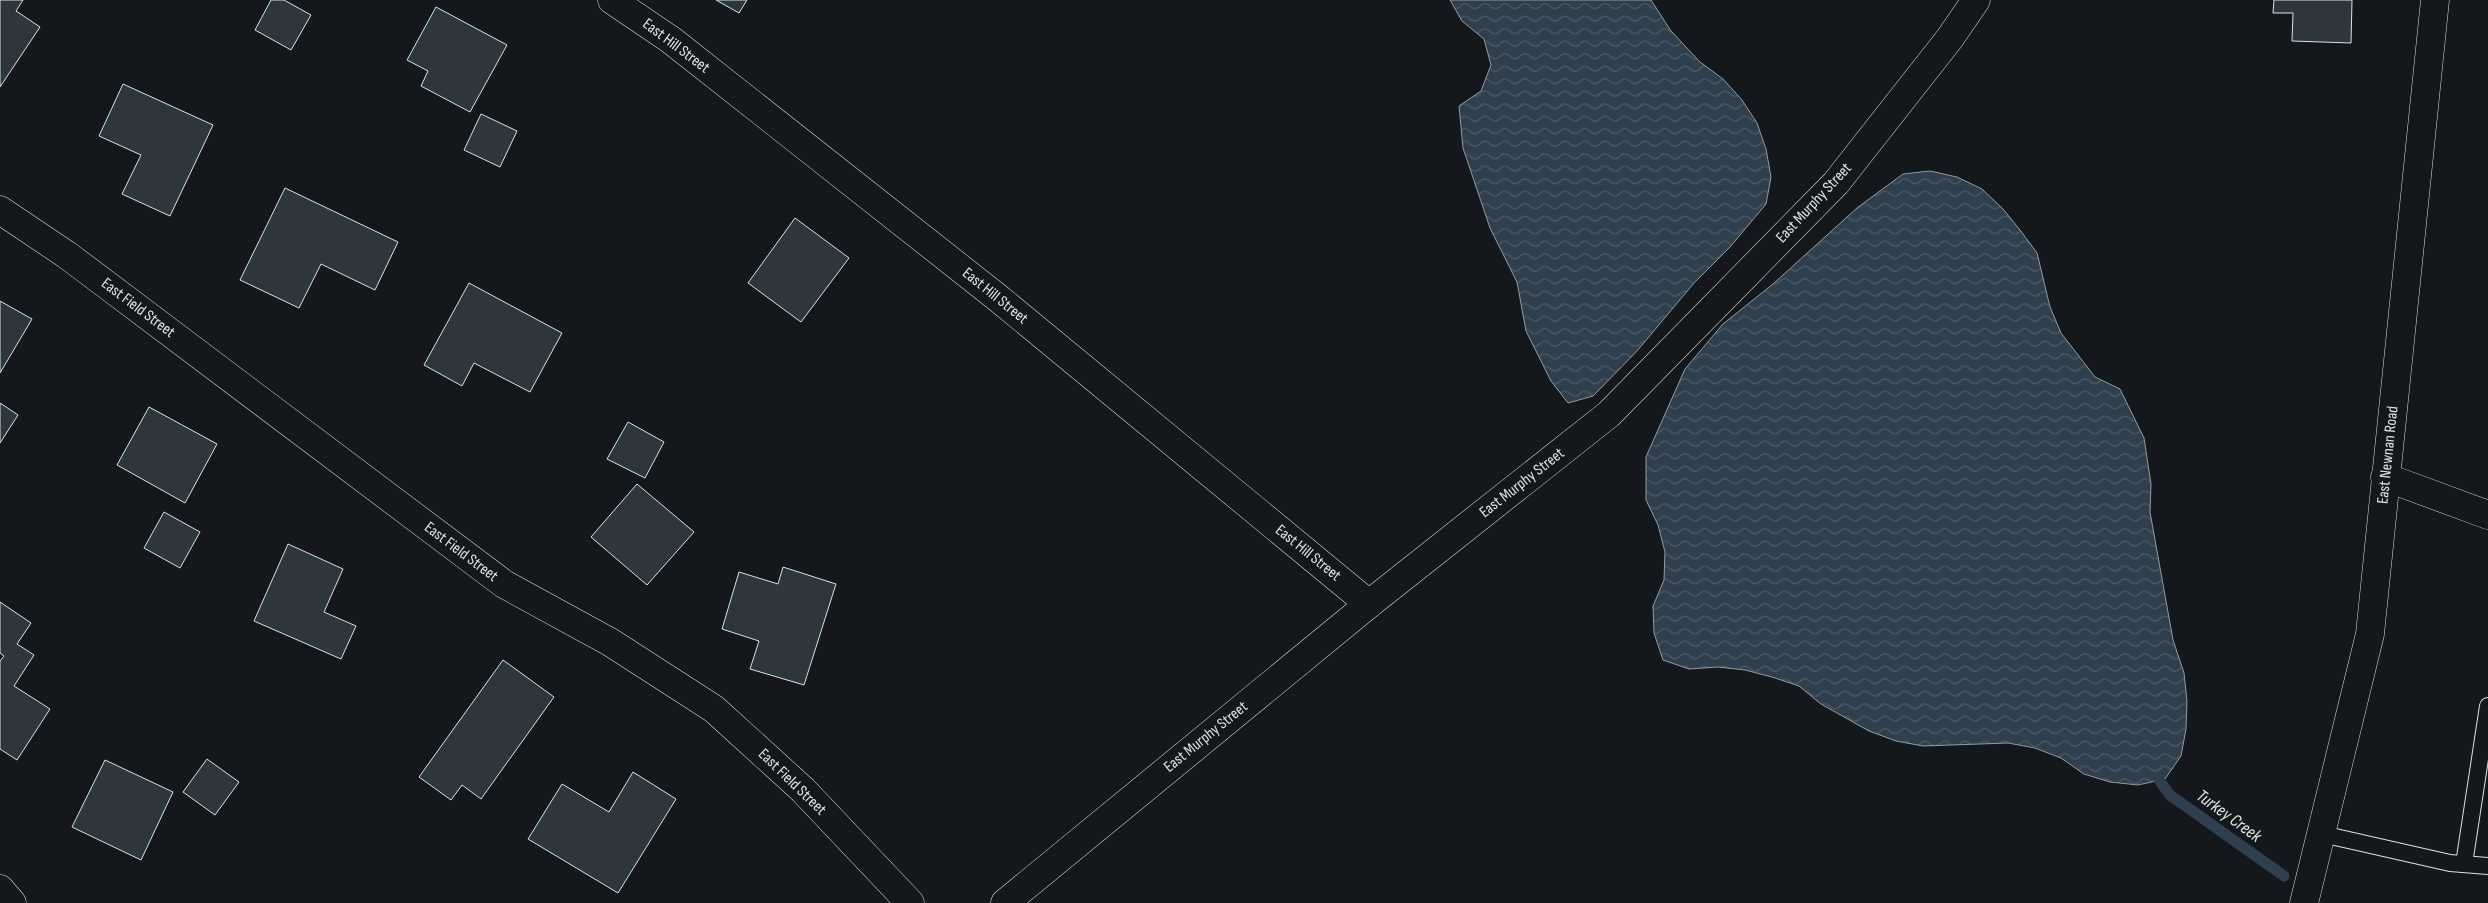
<svg xmlns="http://www.w3.org/2000/svg" width="2488" height="903" font-family="'Sofia Sans Condensed',sans-serif">
<style>
.water{fill:url(#water-waves);stroke:#939e99}
.lines{fill:none;stroke-linecap:round;stroke-linejoin:round}
.stream{stroke:#2f3f4d;stroke-width:11}
.building{fill:#2c363c;stroke:#d8e6dc}
.service-casing{stroke:#d8e6dc;stroke-width:18}
.minor-casing{stroke:#d8e6dc;stroke-width:29}
.service{stroke:#14181c;stroke-width:16}
.minor{stroke:#14181c;stroke-width:28}
.labels{text-anchor:middle;dominant-baseline:central;stroke-width:4;stroke-linejoin:round;paint-order:stroke}
.street-label{font-size:16px;fill:#d8e6dc;stroke:#14181c}
.water-label{font-size:18px;font-style:italic;fill:#d8e6dc;stroke:#14181c}
</style>
<defs>
<pattern id="water-waves" width="16" height="10" patternUnits="userSpaceOnUse" patternTransform="scale(1.25)"><rect width="16" height="10" fill="#2f3f4d"/><path d="M0 5q4-4 8 0t8 0" fill="none" stroke="#4c5b66"/></pattern>
</defs>
<rect width="100%" height="100%" fill="#14181c"/>
<g class="water">
<polygon points="1450,0 1651,0 1671,31 1700,62 1723,79 1742,100 1757,123 1766,149 1771,177 1766,204 1730,247 1694,283 1637,351 1593,396 1568,403 1551,381 1526,331 1517,282 1490,228 1463,148 1459,106 1481,91 1491,65 1484,39 1462,21"/>
<polygon points="1930,171 1957,177 1982,189 2003,209 2020,230 2037,253 2050,307 2061,333 2095,377 2120,389 2144,438 2151,484 2150,512 2173,640 2184,673 2187,701 2186,729 2181,756 2165,779 2138,785 2110,782 2084,774 2061,758 2035,748 2008,743 1923,746 1896,741 1869,731 1821,704 1799,686 1772,677 1745,670 1718,667 1689,669 1663,660 1654,633 1653,606 1664,580 1665,552 1658,525 1646,500 1646,457 1685,369 1723,324 1773,284 1857,208 1903,174"/>
</g>
<g class="lines">
<polyline class="stream" points="2159,780 2170,795 2284,876"/>
</g>
<g class="building">
<polygon points="0,0 23,0 16,11 40,27 0,87"/>
<polygon points="271,0 284,0 311,15 291,50 255,30"/>
<polygon points="716,0 747,0 739,13"/>
<polygon points="2274,0 2352,0 2351,43 2292,41 2293,13 2273,13"/>
<polygon points="436,7 507,45 470,112 421,86 428,71 407,60"/>
<polygon points="123,84 213,125 170,216 122,194 141,155 99,136"/>
<polygon points="481,114 517,131 500,167 464,150"/>
<polygon points="285,188 398,242 375,290 321,264 299,308 240,280"/>
<polygon points="795,218 849,258 801,322 748,283"/>
<polygon points="469,283 562,333 530,392 474,363 462,386 424,365"/>
<polygon points="0,301 32,319 0,373"/>
<polygon points="0,403 18,415 0,443"/>
<polygon points="149,407 217,444 185,503 117,465"/>
<polygon points="628,422 664,442 645,478 607,459"/>
<polygon points="637,484 694,532 647,585 591,537"/>
<polygon points="164,512 200,532 180,568 144,548"/>
<polygon points="288,544 343,569 324,612 356,626 341,659 254,621"/>
<polygon points="783,567 836,584 804,685 750,669 759,641 722,629 739,572 778,584"/>
<polygon points="0,602 31,623 17,644 34,655 14,686 50,709 17,760 0,749 0,661 4,656 0,653"/>
<polygon points="503,660 554,697 481,799 462,785 451,800 419,777"/>
<polygon points="207,759 239,782 215,815 183,792"/>
<polygon points="105,760 173,792 141,860 72,827"/>
<polygon points="633,772 676,799 618,893 528,839 562,784 609,812"/>
</g>
<g class="lines">
<defs>
<g id="service">
<polyline points="2322,834 2450,863 2488,866"/>
<polyline points="2464,864 2488,706"/>
</g>
<g id="minor">
<polyline points="612,0 671,40 998,298 1369,604"/>
<polyline points="0,210 67,255 504,584 610,642 714,709 803,790 910,903"/>
<polyline points="2385,477 2488,515"/>
<polyline points="0,889 12,903"/>
<polyline points="1005,903 1369,604 1609,414 1836,183 1950,38 1976,0"/>
<polyline points="2304,903 2370,634 2435,0"/>
</g>
</defs>
<use href="#service" class="service-casing"/>
<use href="#minor" class="minor-casing"/>
<use href="#service" class="service"/>
<use href="#minor" class="minor"/>
</g>
<g class="labels">
<g class="street-label">
<text transform="translate(676 46) rotate(37)">East Hill Street</text>
<text transform="translate(1814 203) rotate(-47)">East Murphy Street</text>
<text transform="translate(995 296) rotate(39)">East Hill Street</text>
<text transform="translate(138 308) rotate(37)">East Field Street</text>
<text transform="translate(2388 455) rotate(-84)">East Newnan Road</text>
<text transform="translate(1522 483) rotate(-38)">East Murphy Street</text>
<text transform="translate(461 552) rotate(37)">East Field Street</text>
<text transform="translate(1308 553) rotate(39)">East Hill Street</text>
<text transform="translate(1206 737) rotate(-39)">East Murphy Street</text>
<text transform="translate(792 782) rotate(44)">East Field Street</text>
</g>
<g class="water-label">
<text transform="translate(2229 816) rotate(36)">Turkey Creek</text>
</g>
</g>
</svg>
